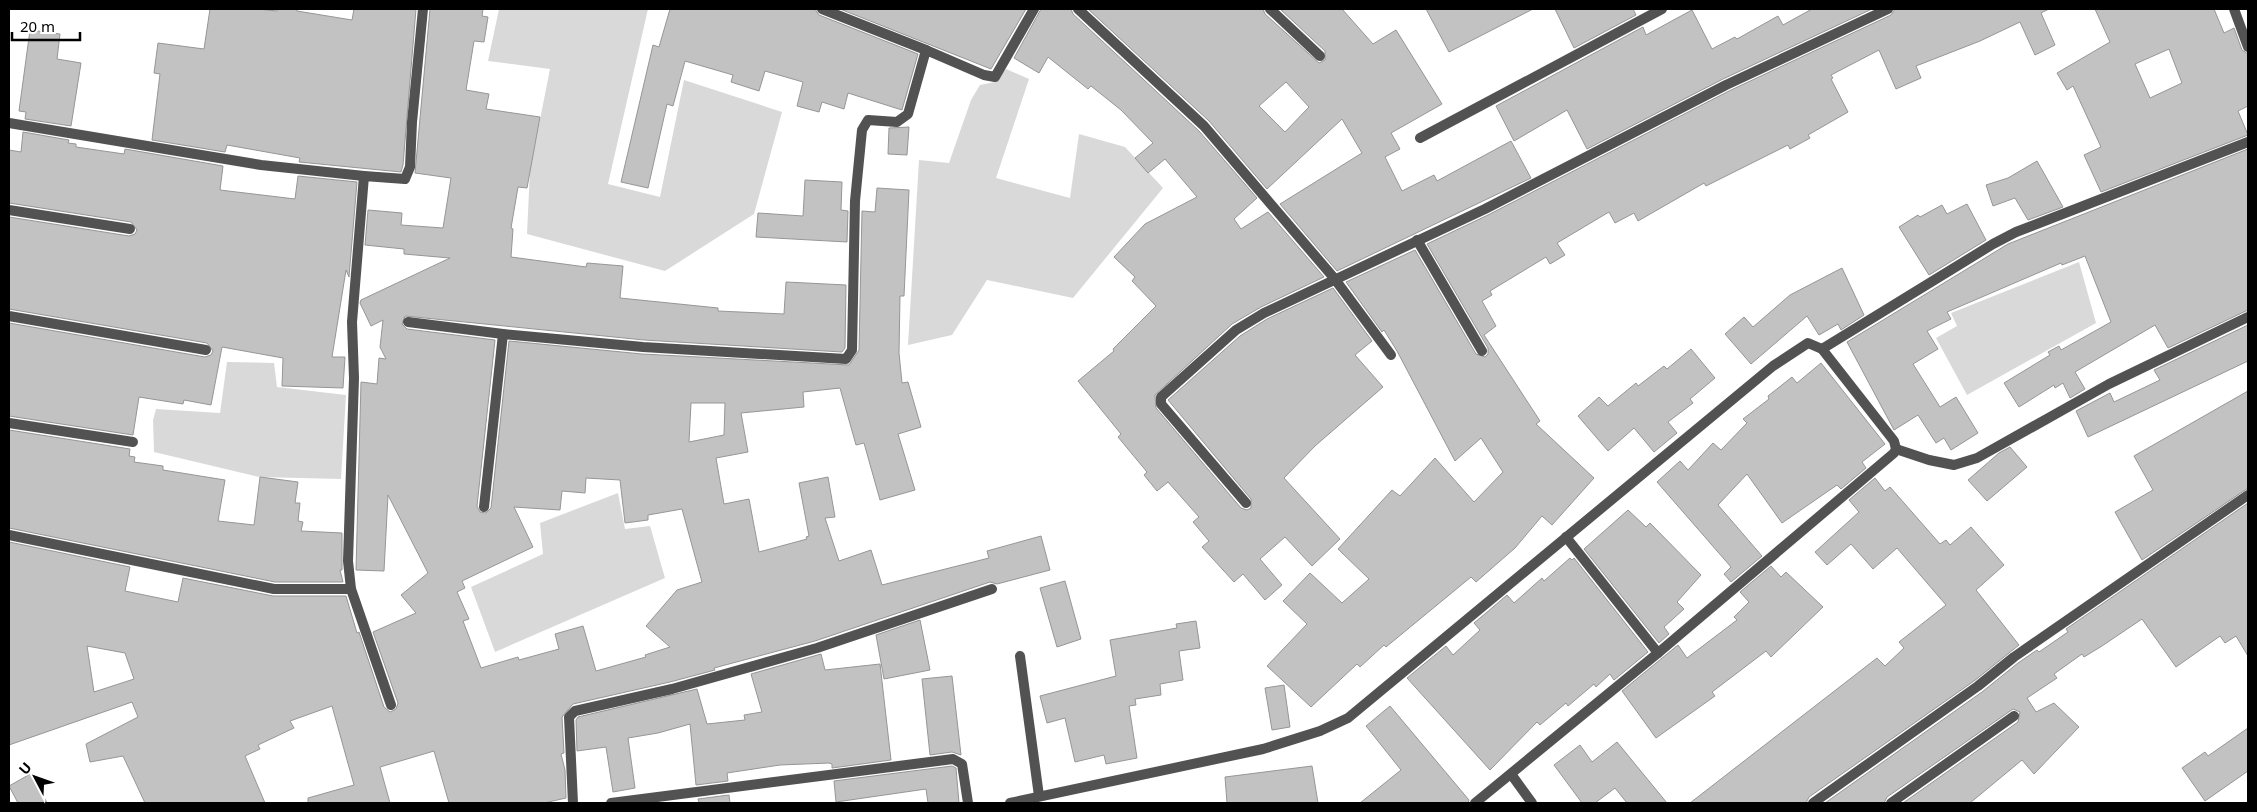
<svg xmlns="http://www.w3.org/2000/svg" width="2257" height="812" font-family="'Noto Sans',sans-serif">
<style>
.green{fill:#d9d9d9}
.building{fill:#c2c2c2;stroke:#969696;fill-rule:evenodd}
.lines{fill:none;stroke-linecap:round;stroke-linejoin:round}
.minor{stroke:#525252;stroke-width:10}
.tertiary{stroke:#525252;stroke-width:10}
</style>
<rect width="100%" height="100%" fill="#fff"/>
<g class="green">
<polygon points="499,9 648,9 608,184 660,197 684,80 782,112 754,214 665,271 527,234 530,170 550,69 488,61"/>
<polygon points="1006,69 1029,79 996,178 1070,198 1079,134 1125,147 1163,188 1073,298 987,280 952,335 908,345 919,160 949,163 971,100 980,85 995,82"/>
<polygon points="2079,262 2096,323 1967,395 1936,338 1957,326 1951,313"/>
<polygon points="227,362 274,363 277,387 346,395 341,479 259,477 154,452 153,420 156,409 220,413"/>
<polygon points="618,493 625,529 650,526 665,578 495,652 471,587 543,554 540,523"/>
</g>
<g class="building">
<polygon points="210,9 258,9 277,11 278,9 297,9 297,11 352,20 354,9 416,9 403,165 401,172 299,162 300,158 227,145 225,152 152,140 160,74 154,73 158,43 204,49"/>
<path d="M 430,9 L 483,9 L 482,16 L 488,17 L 484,42 L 474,41 L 466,90 L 489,94 L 486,109 L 540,117 L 527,188 L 518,187 L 511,228 L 513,229 L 511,257 L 586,267 L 587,263 L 623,266 L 620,298 L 718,308 L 718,311 L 784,314 L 786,282 L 846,285 L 845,348 L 842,352 L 644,340 L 405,316 L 402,324 L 407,329 L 495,340 L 477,506 L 480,512 L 486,513 L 491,508 L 509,341 L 642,354 L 849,365 L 859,350 L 862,211 L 875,212 L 877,188 L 909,190 L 904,296 L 900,296 L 899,353 L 902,383 L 908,382 L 921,427 L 898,434 L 915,490 L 880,500 L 864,443 L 856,445 L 840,388 L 803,392 L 804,407 L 741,413 L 748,452 L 716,458 L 724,504 L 749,499 L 759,552 L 807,539 L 806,537 L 809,536 L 799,483 L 828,477 L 835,517 L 825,518 L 839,561 L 871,550 L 882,585 L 989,558 L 987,551 L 1041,536 L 1050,570 L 997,584 L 990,582 L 815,641 L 714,668 L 715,670 L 670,682 L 573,704 L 562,717 L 564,753 L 561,754 L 565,770 L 566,798 L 544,803 L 449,803 L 434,751 L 380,767 L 390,803 L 308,803 L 308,798 L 354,785 L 332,706 L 290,721 L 294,728 L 258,745 L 260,749 L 245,756 L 265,803 L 145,803 L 123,756 L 90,762 L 86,744 L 138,717 L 132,702 L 9,745 L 9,542 L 130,567 L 125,591 L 178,602 L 183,578 L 273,596 L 346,596 L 357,633 L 359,632 L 384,707 L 390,712 L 396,709 L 398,703 L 373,632 L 416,613 L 401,595 L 428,573 L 388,495 L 384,571 L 356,570 L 361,382 L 377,384 L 379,358 L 386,359 L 380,347 L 383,320 L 371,326 L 360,303 L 361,300 L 450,258 L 404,254 L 404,249 L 365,245 L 368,210 L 402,213 L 401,225 L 443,228 L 451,178 L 415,173 ZM 691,403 L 725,403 L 724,435 L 689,442 ZM 586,478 L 620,480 L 625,523 L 648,520 L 648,515 L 682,509 L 702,582 L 677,590 L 646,626 L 670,647 L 645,655 L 646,657 L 596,671 L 583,626 L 555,634 L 559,649 L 519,660 L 518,657 L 481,668 L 463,621 L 469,619 L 457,592 L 465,588 L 462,581 L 533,547 L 514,507 L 560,510 L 562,491 L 585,493 ZM 87,646 L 125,653 L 134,679 L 94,692 Z"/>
<polygon points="670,9 815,9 819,15 918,54 902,110 848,93 844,109 822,102 819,112 797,106 803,82 765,71 759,91 731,82 733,75 685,61 673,106 667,104 648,188 621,182 653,45 659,47"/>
<polygon points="840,9 1026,9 991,69"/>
<polygon points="1041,9 1071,9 1073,14 1199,131 1257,198 1234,219 1241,229 1268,212 1324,277 1261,307 1232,324 1155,395 1156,408 1241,508 1247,510 1251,508 1251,499 1168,400 1240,336 1267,319 1333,288 1372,341 1355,355 1383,387 1315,446 1284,478 1340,539 1312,566 1285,537 1260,559 1282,585 1265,600 1243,574 1234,582 1202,547 1209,541 1193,522 1199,517 1168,482 1157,491 1144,475 1147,472 1118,437 1121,434 1078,381 1114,351 1113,349 1156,306 1132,281 1135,277 1114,257 1145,224 1197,197 1165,159 1148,173 1135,158 1153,143 1121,110 1091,86 1088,89 1048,57 1039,73 1014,58"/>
<path d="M 1088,9 L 1263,9 L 1265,14 L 1319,63 L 1325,60 L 1325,51 L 1280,9 L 1342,9 L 1373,44 L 1396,30 L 1442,104 L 1391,133 L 1400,149 L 1385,157 L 1402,191 L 1434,175 L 1437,181 L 1511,141 L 1531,178 L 1337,271 L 1280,204 L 1362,153 L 1342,119 L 1267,189 L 1209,121 ZM 1286,82 L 1309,107 L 1285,132 L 1259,106 Z"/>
<polygon points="1426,9 1533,9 1449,52"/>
<polygon points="1555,9 1633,9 1636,15 1574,48"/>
<polygon points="1812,9 1872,9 1723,79 1587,149 1567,110 1514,141 1496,106 1643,27 1646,35 1692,10 1712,49 1735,37 1737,39 1778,16 1783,25"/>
<polygon points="1895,9 2049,9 2041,13 2055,45 2035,55 2020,22 1980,41 1916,66 1921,78 1896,89 1879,50 1831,75 1833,78 1831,79 1848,112 1808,135 1810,138 1790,149 1788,145 1706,186 1704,183 1638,221 1634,213 1615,223 1609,212 1557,243 1565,255 1550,264 1546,257 1490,291 1492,295 1482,301 1496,326 1484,335 1540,421 1536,424 1594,478 1552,525 1542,516 1515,548 1476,582 1471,577 1386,647 1384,645 1360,667 1357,664 1311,707 1267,666 1307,624 1283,601 1310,573 1342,603 1369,579 1338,549 1392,490 1400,496 1435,458 1474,502 1503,472 1481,438 1455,461 1397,351 1384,330 1382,332 1346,282 1415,250 1476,354 1485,357 1488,354 1488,348 1427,244 1488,215 1729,91 1891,15"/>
<path d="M 2095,9 L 2214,9 L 2224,33 L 2234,28 L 2242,50 L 2248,54 L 2248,106 L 2238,111 L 2248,135 L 2101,192 L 2084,155 L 2101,147 L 2073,86 L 2067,90 L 2057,73 L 2110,42 ZM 2169,49 L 2182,83 L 2150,98 L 2135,64 Z"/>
<polygon points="30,30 60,34 57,59 81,63 71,126 25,119 26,112 19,111"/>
<polygon points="909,127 907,155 888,154 889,128"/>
<polygon points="23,132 69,140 68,143 76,144 76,147 124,154 125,149 223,166 220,190 295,199 298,176 357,182 349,277 346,270 332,357 345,357 343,388 282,386 283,358 222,347 211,405 184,400 183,404 139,397 133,435 9,416 9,323 205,357 211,355 213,351 207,343 9,309 9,217 129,236 135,234 137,230 131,222 9,203 9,150 21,152"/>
<polygon points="2248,149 2248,310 2168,348 2155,325 2075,372 2085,389 2070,398 2063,383 2055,388 2054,385 2019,407 2004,383 2050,355 2048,352 2059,346 2061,350 2111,322 2085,256 2062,265 2061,263 1947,312 1951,319 1927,331 1938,349 1913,364 1940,407 1956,397 1978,433 1951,450 1944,438 1936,443 1918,415 1894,430 1847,342 2008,244"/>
<polygon points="2037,161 2063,207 2028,220 2015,198 1993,206 1986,185 2008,178"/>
<polygon points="805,180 842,182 841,210 848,211 847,242 756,237 758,213 803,216"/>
<polygon points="1967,204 1986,240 1929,275 1899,227 1918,215 1920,217 1942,205 1947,214"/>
<polygon points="1842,268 1864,315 1841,330 1838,324 1819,335 1807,316 1751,364 1725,334 1744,317 1753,327 1790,295"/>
<polygon points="2248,325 2248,361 2088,437 2076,411 2110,393 2114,402 2160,380 2154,370"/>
<polygon points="1691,349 1715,378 1690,399 1693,403 1668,422 1677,433 1654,452 1634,428 1608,451 1578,416 1599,397 1608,406 1636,383 1638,386 1664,366 1667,369"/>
<polygon points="1821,363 1885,444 1862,462 1866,468 1841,489 1837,485 1782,523 1747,474 1718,505 1762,556 1731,582 1724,574 1731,567 1657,482 1680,461 1688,470 1713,443 1721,450 1747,423 1743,419 1769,399 1768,396 1792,377 1797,383"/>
<polygon points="2248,391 2248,488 2142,560 2115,512 2153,490 2134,456"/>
<polygon points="9,430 130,449 129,456 135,457 134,462 163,466 163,470 225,480 218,521 254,525 260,477 298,482 295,503 300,503 298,521 303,522 301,531 342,533 342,570 340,570 343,582 275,582 9,528"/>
<polygon points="2010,447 2027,467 1987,501 1968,480 1999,453"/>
<polygon points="1875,478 1885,491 1890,487 1940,544 1946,540 1950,545 1971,527 2004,565 1976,590 2019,645 1974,681 1809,797 1806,803 1690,803 1877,658 1885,666 1904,648 1899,642 1946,605 1897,548 1873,569 1851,544 1827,565 1815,552 1859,512 1849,500"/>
<polygon points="2248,503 2248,656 2236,636 2225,643 2220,636 2176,667 2142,619 2102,646 2084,657 2082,654 2054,674 2057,678 2027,698 2036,712 2054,703 2079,727 2034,774 2022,760 1970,803 1903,803 2018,722 2020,712 2013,709 1887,797 1884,803 1825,803 1982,692 2018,663 2037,650 2039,652 2068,632 2066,629"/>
<polygon points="1628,510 1646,527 1650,523 1701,575 1677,602 1684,609 1664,627 1669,634 1659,643 1584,549"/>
<polygon points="1570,558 1572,560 1574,558 1648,652 1614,680 1610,674 1596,687 1594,684 1568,706 1566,703 1540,725 1537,722 1490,770 1407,678 1446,646 1453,655 1480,630 1474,623 1486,613 1507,595 1514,603 1542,578 1544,581"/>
<polygon points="1771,566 1781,577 1786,572 1823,607 1771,657 1766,651 1712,692 1715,696 1656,738 1622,691 1678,645 1687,658 1737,620 1734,617 1749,602 1740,592"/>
<polygon points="1065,581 1081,639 1057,647 1040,588"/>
<polygon points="920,620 930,670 884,679 876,635"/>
<polygon points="1196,621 1200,648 1179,651 1183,680 1160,684 1161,695 1135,699 1136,705 1129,706 1137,758 1106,764 1104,755 1075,762 1065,718 1047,723 1040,696 1116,676 1110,640 1177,628 1176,624"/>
<polygon points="821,654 825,670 880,664 891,760 832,768 832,764 829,763 780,765 727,773 728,781 696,785 690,724 658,733 628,738 635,788 613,792 606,747 577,751 576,720 578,717 697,689 707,724 745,720 744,715 762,712 751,674"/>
<polygon points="952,676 961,755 952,752 930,755 922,679"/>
<polygon points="1284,685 1290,727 1272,730 1265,688"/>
<polygon points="1390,706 1469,800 1468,803 1360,803 1401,770 1366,726"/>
<polygon points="2248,728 2248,771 2205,801 2182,768 2205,752 2208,756"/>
<polygon points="1617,742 1667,803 1627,803 1615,788 1595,803 1582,803 1554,765 1580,745 1592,762"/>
<polygon points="952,766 956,768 959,803 928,803 926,789 836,802 834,781"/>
<polygon points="1312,766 1318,803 1227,803 1225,777"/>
<polygon points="32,773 47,803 18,803 9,786"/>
<polygon points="729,795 730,803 699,803 698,799"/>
</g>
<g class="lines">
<g class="minor">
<polyline points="822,9 926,50"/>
<polyline points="1078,9 1204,126 1334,278 1391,355"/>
<polyline points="1270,9 1320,56"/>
<polyline points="9,123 261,165 364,176"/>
<polyline points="1420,138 1662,9"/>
<polyline points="9,210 130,229"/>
<polyline points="1417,240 1482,351"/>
<polyline points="9,316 206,350"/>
<polyline points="408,322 503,334 643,347 846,359 852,350 855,201 862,130 868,120 897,122 908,114 926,50 984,75 995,77 1034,9"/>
<polyline points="1822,349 1993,244 2016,232 2248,142"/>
<polyline points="9,423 133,442"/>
<polyline points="1896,449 1929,460 1954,465 1977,458 2109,384 2248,317"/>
<polyline points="1246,503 1161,404 1161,397 1236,330 1264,313 1485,209 1726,85 1888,9"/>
<polyline points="484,507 503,334"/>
<polyline points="9,535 274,589 351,589"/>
<polyline points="1566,537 1658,653"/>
<polyline points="1020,656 1039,796"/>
<polyline points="391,705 351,589 348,561 354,378 352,322 364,176 405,179 410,167 412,122 423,9"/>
<polyline points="1511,774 1532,803"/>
<polyline points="573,803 569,717 575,711 672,689 817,648 992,589"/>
<polyline points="611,803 953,759 962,764 968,803"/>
<polyline points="1010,803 1263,749 1320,731 1348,718 1773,366 1808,343 1822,349 1894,441 1896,449 1894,453 1658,653 1475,803"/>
<polyline points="1813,803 1978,686 2014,657 2248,495"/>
<polyline points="1891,803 2014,716"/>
</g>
<polyline class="tertiary" points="2234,9 2248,47"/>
</g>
<rect width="2257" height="812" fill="none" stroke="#000000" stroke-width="20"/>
<g transform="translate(35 777) rotate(311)" stroke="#ffffff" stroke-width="4" paint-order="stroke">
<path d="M0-4L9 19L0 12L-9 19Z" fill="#000000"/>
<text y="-8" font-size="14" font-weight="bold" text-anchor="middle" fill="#000000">U</text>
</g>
<path d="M12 32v8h68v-8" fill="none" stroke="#000000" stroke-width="2.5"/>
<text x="20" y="32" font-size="15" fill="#000000" stroke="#ffffff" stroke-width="4" paint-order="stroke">20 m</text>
</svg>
